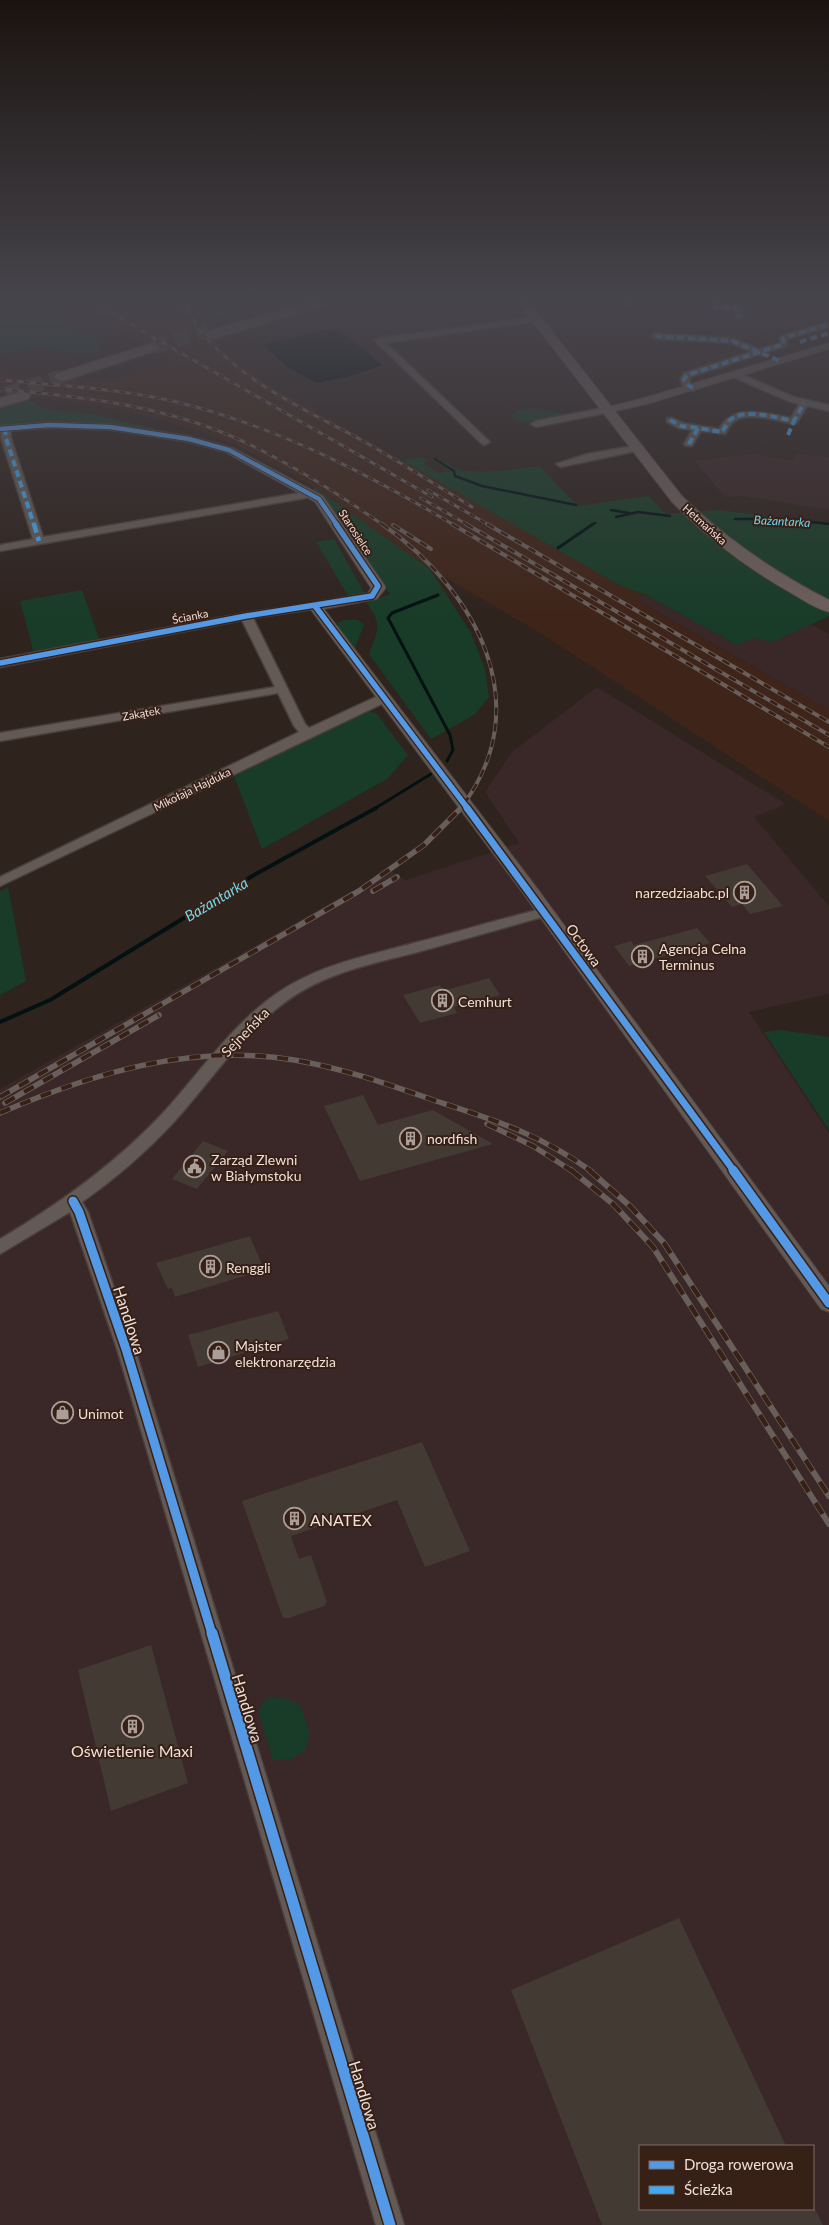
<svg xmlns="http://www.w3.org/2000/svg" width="829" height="2225" font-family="Lato,sans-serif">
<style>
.built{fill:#3f2519}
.industrial{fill:#3a2728;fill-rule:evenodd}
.green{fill:#193c28}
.water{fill:#041113}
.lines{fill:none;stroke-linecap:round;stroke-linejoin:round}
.stream-far2{stroke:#041113;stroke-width:2.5}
.stream-far1{stroke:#041113;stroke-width:3}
.stream{stroke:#041113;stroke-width:4}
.building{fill:#433a34}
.primary-tunnel{stroke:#4c3f3a;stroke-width:15;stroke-dasharray:15 8;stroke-linecap:butt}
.minor-casing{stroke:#493f3b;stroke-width:3}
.tertiary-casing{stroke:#493f3b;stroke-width:2}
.secondary-casing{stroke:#493f3b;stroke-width:2}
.primary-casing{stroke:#493f3b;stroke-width:3}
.minor{fill:#645a55;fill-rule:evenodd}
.tertiary{fill:#645a55;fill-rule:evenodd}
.secondary{fill:#6b5e5a;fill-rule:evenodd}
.primary{fill:#675954;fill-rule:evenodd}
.rail-far3-casing{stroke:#685e5a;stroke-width:3}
.rail-far2-casing{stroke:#685e5a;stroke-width:4}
.rail-far1-casing{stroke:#685e5a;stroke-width:5.5}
.rail-casing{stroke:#685e5a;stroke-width:6}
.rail-far3{stroke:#372016;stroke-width:2;stroke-dasharray:6;stroke-linecap:butt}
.rail-far2{stroke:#372016;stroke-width:2.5;stroke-dasharray:8;stroke-linecap:butt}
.rail-far1{stroke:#372016;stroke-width:4;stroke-dasharray:11;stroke-linecap:butt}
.rail{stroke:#372016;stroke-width:4.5;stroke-dasharray:13;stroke-linecap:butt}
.quiet-far1{stroke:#3fa9f5;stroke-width:4;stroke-dasharray:7 4;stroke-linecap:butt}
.quiet{stroke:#3fa9f5;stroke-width:4.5;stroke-dasharray:9 4.5;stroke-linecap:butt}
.cycleway-far4-casing{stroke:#372016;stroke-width:6}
.cycleway-far3-casing{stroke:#372016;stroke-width:8}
.cycleway-far2-casing{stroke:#372016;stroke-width:10}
.cycleway-far1-casing{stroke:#372016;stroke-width:12}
.cycleway-casing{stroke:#372016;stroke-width:14}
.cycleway-far4{stroke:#5399e6;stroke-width:4.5}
.cycleway-far3{stroke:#5399e6;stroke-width:5.5}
.cycleway-far2{stroke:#5399e6;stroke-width:7}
.cycleway-far1{stroke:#5399e6;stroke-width:9}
.cycleway{stroke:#5399e6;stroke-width:11}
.labels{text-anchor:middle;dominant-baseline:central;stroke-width:4;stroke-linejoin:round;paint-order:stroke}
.far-street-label{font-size:11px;fill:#eedfd8;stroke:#372016}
.far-water-label{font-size:12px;font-style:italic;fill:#72d5e6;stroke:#372016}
.poi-label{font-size:14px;fill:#eedfd8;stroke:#372016;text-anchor:start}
.street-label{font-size:14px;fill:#eedfd8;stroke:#372016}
.water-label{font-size:15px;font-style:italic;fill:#72d5e6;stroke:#372016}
.near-street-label{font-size:16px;fill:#eedfd8;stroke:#372016}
.near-poi-label{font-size:16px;fill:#eedfd8;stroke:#372016;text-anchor:start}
</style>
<rect width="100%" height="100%" fill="#2f231e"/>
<polygon class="built" points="75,303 200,303 200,324 217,343 259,378 621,586 646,595 636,600 829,710 829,821 542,634 429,568 311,485 238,446 190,428 118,409 0,393 0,372 106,381 172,360 146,343"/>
<g class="industrial">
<polygon points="752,454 793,461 796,454 829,457 829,510 744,496 725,497 695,461"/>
<polygon points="646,595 737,645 754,638 773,642 811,624 829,634 829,710 635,599"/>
<path d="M 597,687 L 786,804 L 754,817 L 829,906 L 829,994 L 749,1012 L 829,1133 L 829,2225 L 0,2225 L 0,1089 L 389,870 L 406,880 L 519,843 L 485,792 L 512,752 ZM 640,2146 L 813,2146 L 813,2209 L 640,2209 Z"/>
</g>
<g class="green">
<path d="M 0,303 L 46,303 C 56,320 86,333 103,342 L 98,354 L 63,352 L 42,347 L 0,354 Z"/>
<polygon points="204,303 258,304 207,321"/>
<polygon points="30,400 42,408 95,415 167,431 90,423 57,422 0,427 0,409"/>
<path d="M 535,408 L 568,414 C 553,418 523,430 511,415 L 517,410 Z"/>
<path d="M 423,457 L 427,461 L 424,464 L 439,473 L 452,471 L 432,460 C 444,458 450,468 461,470 C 486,474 514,469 539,466 L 578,506 L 648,496 L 666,514 L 718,510 L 829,523 L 829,616 L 773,642 L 754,638 L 737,645 L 646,595 L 621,586 L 401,460 Z"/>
<path d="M 314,487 L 429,568 L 471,633 L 485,669 L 489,697 L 474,715 L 431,739 L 369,654 C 378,629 383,626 367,603 L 390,594 L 328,504 L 322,495 L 313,490 Z"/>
<polygon points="334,539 365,594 349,597 316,542"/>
<polygon points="82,590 100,641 34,653 20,601"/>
<polygon points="345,620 358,620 364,625 354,650 336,627 339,622"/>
<polygon points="367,711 376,713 408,755 387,779 262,849 234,776"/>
<polygon points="8,887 26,981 0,995 0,891"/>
<polygon points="781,1030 829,1037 829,1130 764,1032"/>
<polygon points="268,1697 284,1698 300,1705 310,1734 305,1750 292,1759 273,1760 258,1710"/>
</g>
<polygon class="water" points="331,329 339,330 382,365 351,376 317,383 287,367 264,346 268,343"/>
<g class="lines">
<g class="stream-far2">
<polyline points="435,459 454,471 455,476 482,486 576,505"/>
<polyline points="611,510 629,513"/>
<polyline points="616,517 638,512 670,516"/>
<polyline points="735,519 785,519 829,524"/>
<polyline points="591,525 595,523"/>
</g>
<g class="stream-far1">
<polyline points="558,548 593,524"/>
<polyline points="438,595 392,613 388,618 450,735 453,750 447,761"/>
<polyline points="374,809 431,774"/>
</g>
<polyline class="stream" points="0,1022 50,1000 254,875 376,808"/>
</g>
<g class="building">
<polygon points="747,864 760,879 783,906 750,914 742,904 732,907 705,876"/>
<polygon points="697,928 710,943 629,966 614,946 631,941 634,945"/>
<polygon points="489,978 500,995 454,1007 457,1013 420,1023 403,995 440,985 443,991"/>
<polygon points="363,1095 378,1125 433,1110 493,1144 360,1181 324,1106"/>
<polygon points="203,1141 228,1151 197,1189 172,1179"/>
<polygon points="250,1236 264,1270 175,1297 172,1288 168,1289 156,1263"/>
<polygon points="278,1311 289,1339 198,1367 188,1335"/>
<polygon points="422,1442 470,1551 425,1567 397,1500 291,1536 299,1559 311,1555 327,1602 324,1606 289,1618 283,1618 242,1501"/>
<polygon points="151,1645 188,1783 111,1811 78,1670"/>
<polygon points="679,1918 786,2146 640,2146 640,2209 815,2209 823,2225 602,2225 511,1990"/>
</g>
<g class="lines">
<g class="primary-tunnel">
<polyline points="153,347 208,330"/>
<polyline points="6,394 61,377"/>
</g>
<defs>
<g id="minor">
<polygon points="711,303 740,306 742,317 735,319 733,310 712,309"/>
<polygon points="537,317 540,317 540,321 386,343 488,440 490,442 485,445 482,444 375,341 379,338"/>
<polygon points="829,322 829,327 787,339 787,346 765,353 765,356 758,355 690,377 690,383 697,388 693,391 683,386 680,379 684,373 750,352 731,343 655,339 651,336 655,333 733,338 759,349 780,343 780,336"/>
<path d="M 736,372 L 794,397 L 829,405 L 829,411 L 807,406 L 797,423 L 794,424 C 779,421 747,412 735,421 C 730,424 728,430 725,434 L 701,431 L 692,446 L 686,446 L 684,444 L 692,430 L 678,428 L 667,422 L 667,418 L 673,418 L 683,423 L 719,429 C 734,402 767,414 791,418 L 799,404 L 788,401 L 733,377 L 732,375 Z"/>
<polygon points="608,407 613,410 611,412 536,427 531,424 536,421"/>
<polygon points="5,425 10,428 11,438 43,537 311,491 316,494 311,497 0,551 0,545 33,539 1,438 0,428"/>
<polygon points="638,445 641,446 641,450 561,467 556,464 587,454"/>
<polygon points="315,603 321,606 319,608 253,618 305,724 309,728 380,695 388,695 390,698 388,701 0,886 0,877 299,732 294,726 278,693 0,741 0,733 275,687 242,620 0,667 0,659 246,613"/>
<path d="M 545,908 L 550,909 L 552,912 L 550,915 C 506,927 462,940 418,952 C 372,964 323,973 284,1003 C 240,1036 210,1082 174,1122 C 146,1152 115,1179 82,1202 L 88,1212 L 135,1349 L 404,2225 L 376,2225 L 117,1349 L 70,1212 L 0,1254 L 0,1239 C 59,1204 115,1164 162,1114 C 199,1074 230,1026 276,994 C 317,965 366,956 414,943 C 457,932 501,919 545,908 Z"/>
</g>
<g id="tertiary">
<polygon points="829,343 829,349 647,404 608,413 602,410 604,408 640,399"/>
<polygon points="49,422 110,424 189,436 233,448 323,496 385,586 385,589 377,599 324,609 534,884 829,1286 829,1312 821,1309 522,892 308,606 315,602 368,593 371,588 315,502 225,452 188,442 110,430 49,428 0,432 0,426"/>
</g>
<path id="secondary" d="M 518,303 L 530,303 L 682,496 C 726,539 775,572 829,600 L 829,612 C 816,609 803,600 791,593 C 747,568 707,538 672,502 Z"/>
<g id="primary">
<polygon points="304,303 323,303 321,306 217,338 207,338 205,335 207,332"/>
<polygon points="153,343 160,347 158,350 66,380 61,381 54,377 56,374"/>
<polygon points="23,392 28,393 30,396 28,399 0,407 0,398"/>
</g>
</defs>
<use href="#minor" class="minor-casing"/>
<use href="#tertiary" class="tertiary-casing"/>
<use href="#secondary" class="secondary-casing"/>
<use href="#primary" class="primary-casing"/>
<use href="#minor" class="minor"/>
<use href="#tertiary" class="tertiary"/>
<use href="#secondary" class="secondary"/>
<use href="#primary" class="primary"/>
<defs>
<g id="rail-far3">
<polyline points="94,303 432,497"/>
<path d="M 184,303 C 188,311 192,319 197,326 C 237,381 307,410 365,442 C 401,463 436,485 472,507"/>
<path d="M 0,380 C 65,386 132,389 196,407 C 287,432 373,477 454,525"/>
<path d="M 0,389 C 74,396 150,404 219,431 C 277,454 333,490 383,525"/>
<polyline points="428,490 489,525"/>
<polyline points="421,498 468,525"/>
</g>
<g id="rail-far2">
<path d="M 382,524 C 476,590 540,706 460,809"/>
<polyline points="452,524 829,747"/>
<polyline points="466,524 829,735"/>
<polyline points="487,524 829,722"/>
<polyline points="393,525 431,549"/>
</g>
<g id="rail-far1">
<polyline points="373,891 397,877"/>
<polyline points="0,1097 359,891 424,845 461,808"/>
<polyline points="5,1103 159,1015"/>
<path d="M 0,1113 C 93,1073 192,1043 294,1060 C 342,1068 387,1084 433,1100 C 494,1120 538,1133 591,1171"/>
<polyline points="487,1124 533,1146 572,1171"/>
</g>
<g id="rail">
<polyline points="571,1170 613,1204 653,1247 829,1524"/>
<polyline points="589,1170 631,1207 664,1243 829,1496"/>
</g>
</defs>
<use href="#rail-far3" class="rail-far3-casing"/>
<use href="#rail-far2" class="rail-far2-casing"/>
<use href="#rail-far1" class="rail-far1-casing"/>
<use href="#rail" class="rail-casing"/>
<use href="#rail-far3" class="rail-far3"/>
<use href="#rail-far2" class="rail-far2"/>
<use href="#rail-far1" class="rail-far1"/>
<use href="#rail" class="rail"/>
<g class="quiet-far1">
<polyline points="627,303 627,306"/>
<polyline points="715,303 715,307 737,308 738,317"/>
<polyline points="655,336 733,341 780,361"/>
<polyline points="800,342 829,333"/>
<polyline points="693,388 686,384 684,379 687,375 784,344 783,338 829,324"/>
<polyline points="670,420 681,426 698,428"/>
<polyline points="5,428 6,438 34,525"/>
<polyline points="788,435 794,421"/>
<path d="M 689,444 L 698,428 L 722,432 C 725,428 727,422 731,419 C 747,408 777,418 794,421 L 804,403"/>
</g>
<polyline class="quiet" points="34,524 39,541"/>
<defs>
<polyline id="cycleway-far4" points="0,429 49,425 110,427 189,439 229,450 319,499 337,525"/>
<g id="cycleway-far3">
<polyline points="315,606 468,809"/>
<polyline points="0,663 246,616 372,596 378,586 336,524"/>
</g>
<polyline id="cycleway-far2" points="467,808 734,1171"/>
<g id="cycleway-far1">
<polyline points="733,1170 829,1303"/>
<polyline points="73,1201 79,1212 126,1349 212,1634"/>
</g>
<polyline id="cycleway" points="212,1633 390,2225"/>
</defs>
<use href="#cycleway-far4" class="cycleway-far4-casing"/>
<use href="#cycleway-far3" class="cycleway-far3-casing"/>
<use href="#cycleway-far2" class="cycleway-far2-casing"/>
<use href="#cycleway-far1" class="cycleway-far1-casing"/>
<use href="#cycleway" class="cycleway-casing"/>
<use href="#cycleway-far4" class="cycleway-far4"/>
<use href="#cycleway-far3" class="cycleway-far3"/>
<use href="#cycleway-far2" class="cycleway-far2"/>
<use href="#cycleway-far1" class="cycleway-far1"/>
<use href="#cycleway" class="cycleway"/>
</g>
<linearGradient id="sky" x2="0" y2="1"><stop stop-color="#1a1310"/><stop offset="0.49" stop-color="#47454c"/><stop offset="1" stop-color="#47454c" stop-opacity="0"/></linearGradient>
<rect width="829" height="614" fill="url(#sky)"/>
<defs>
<symbol id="building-ring" viewBox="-11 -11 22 22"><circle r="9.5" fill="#372016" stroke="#ab9d97" stroke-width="1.5"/><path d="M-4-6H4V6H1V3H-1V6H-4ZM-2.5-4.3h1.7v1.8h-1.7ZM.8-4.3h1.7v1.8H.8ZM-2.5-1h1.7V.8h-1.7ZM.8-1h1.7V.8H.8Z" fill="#ab9d97"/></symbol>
<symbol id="civic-ring" viewBox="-11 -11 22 22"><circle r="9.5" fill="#372016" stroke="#ab9d97" stroke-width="1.5"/><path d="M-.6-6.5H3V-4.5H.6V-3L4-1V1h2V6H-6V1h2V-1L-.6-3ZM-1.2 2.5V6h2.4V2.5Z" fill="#ab9d97"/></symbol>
<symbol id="shop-ring" viewBox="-11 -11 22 22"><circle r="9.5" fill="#372016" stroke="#ab9d97" stroke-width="1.5"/><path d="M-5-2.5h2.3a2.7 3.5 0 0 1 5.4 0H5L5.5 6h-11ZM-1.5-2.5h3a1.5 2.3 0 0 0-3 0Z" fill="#ab9d97"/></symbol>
</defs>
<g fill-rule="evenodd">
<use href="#building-ring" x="732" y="880" width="25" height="25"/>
<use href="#building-ring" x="630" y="944" width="25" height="25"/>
<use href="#building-ring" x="430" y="988" width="25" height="25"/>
<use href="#building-ring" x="398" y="1126" width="25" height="25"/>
<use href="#civic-ring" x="182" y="1154" width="25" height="25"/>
<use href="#building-ring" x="198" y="1254" width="25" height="25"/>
<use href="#shop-ring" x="206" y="1340" width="25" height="25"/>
<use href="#shop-ring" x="50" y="1400" width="25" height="25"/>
<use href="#building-ring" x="282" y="1506" width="25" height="25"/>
<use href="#building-ring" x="120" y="1714" width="25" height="25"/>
</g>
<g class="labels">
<g class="far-street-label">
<text transform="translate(705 524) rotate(42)">Hetmańska</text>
<text transform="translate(356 532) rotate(57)">Starosielce</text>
<text transform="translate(190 616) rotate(-11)">Ścianka</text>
<text transform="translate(141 713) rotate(-10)">Zakątek</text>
<text transform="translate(192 789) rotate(-26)">Mikołaja Hajduka</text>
</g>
<g class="far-water-label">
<text transform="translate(782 521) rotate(3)">Bażantarka</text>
</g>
<g class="poi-label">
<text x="729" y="892" text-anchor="end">narzedziaabc.pl</text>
<text x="659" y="948">Agencja Celna<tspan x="659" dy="16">Terminus</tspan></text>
<text x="458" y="1001">Cemhurt</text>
<text x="427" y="1138">nordfish</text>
<text x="211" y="1159">Zarząd Zlewni<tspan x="211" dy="16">w Białymstoku</tspan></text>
<text x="226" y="1267">Renggli</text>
<text x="235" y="1345">Majster<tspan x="235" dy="16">elektronarzędzia</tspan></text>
<text x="78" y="1413">Unimot</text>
</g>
<g class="street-label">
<text transform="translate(584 945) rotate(54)">Octowa</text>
<text transform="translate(245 1032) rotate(-46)">Sejneńska</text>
</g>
<g class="water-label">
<text transform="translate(216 899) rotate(-31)">Bażantarka</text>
</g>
<g class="near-street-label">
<text transform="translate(130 1320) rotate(72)">Handlowa</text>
<text transform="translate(248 1708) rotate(73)">Handlowa</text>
<text transform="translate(365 2095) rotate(73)">Handlowa</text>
</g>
<g class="near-poi-label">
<text x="310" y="1519">ANATEX</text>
<text x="132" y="1750" text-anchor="middle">Oświetlenie Maxi</text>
</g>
</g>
<rect x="639" y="2145" width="175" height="65" fill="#372016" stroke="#806c64"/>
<rect x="649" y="2161" width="25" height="8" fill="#5399e6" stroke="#806c64"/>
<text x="684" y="2170" font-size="15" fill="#eedfd8">Droga rowerowa</text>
<rect x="649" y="2186" width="25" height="8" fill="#3fa9f5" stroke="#806c64"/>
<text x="684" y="2195" font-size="15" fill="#eedfd8">Ścieżka</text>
</svg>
